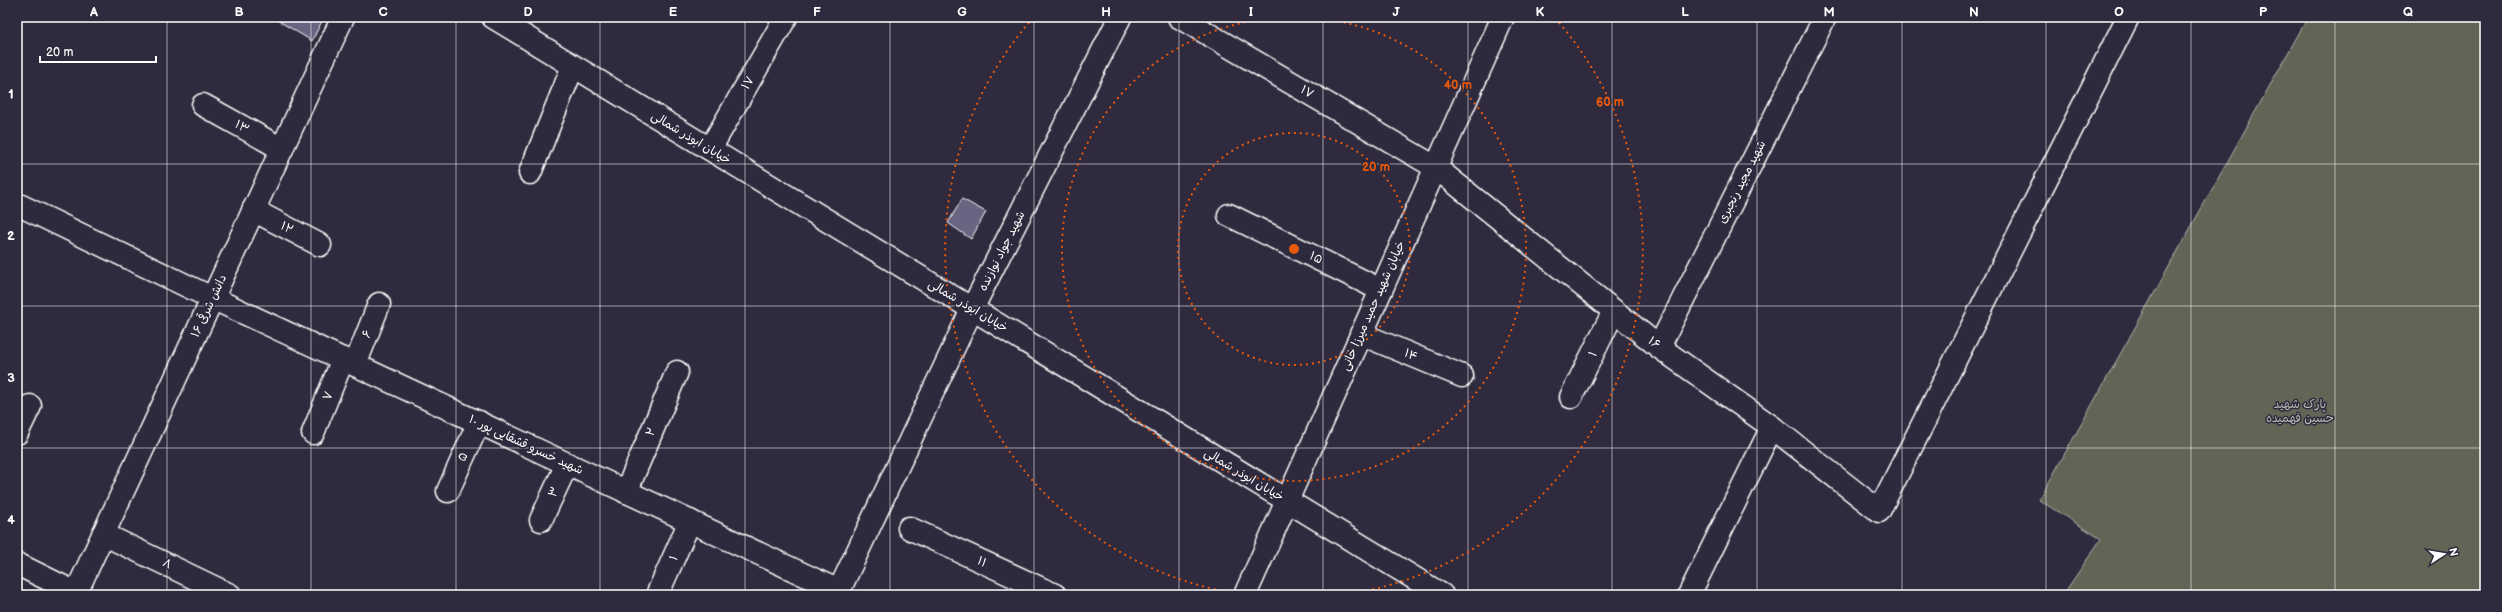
<svg xmlns="http://www.w3.org/2000/svg" width="2502" height="612" font-family="'Balsamiq Sans','Playpen Sans Arabic',sans-serif">
<style>
.green{fill:#626557;stroke:#b0b2ab}
.building{fill:#6a6381;stroke:#fff}
.lines{fill:none;stroke-linecap:round;stroke-linejoin:round}
.minor-casing{stroke:#fff;stroke-width:25}
.tertiary-casing{stroke:#fff;stroke-width:25}
.minor{stroke:#2f2a3d;stroke-width:22}
.tertiary{stroke:#2f2a3d;stroke-width:22}
.grid{fill:none;stroke:#fff;stroke-width:1;stroke-opacity:0.55}
.ring{fill:none;stroke:#e8590c;stroke-width:2;stroke-dasharray:2 4}
.labels{text-anchor:middle;dominant-baseline:central;stroke-width:3;stroke-linejoin:round;paint-order:stroke}
.street-label{font-size:12px;fill:#fff;stroke:#2f2a3d}
.park-label{font-size:12px;fill:#b8bab3;stroke:#2f2a3d}
.centre{fill:#e8590c;stroke:#2f2a3d;stroke-width:2}
.ring-label{font-size:12px;text-anchor:middle;font-weight:bold;fill:#e8590c;stroke:#2f2a3d;stroke-width:3;stroke-linejoin:round;paint-order:stroke}
.neatline{fill:none;stroke:#fff;stroke-width:1.5}
.grid-label{font-size:13px;text-anchor:middle;font-weight:bold;fill:#fff}
</style>
<rect width="100%" height="100%" fill="#2f2a3d"/>
<filter id="ink" filterUnits="userSpaceOnUse"><feTurbulence type="fractalNoise" baseFrequency=".025" numOctaves="2"/><feDisplacementMap in="SourceGraphic" scale="8" xChannelSelector="R" yChannelSelector="G"/><feConvolveMatrix kernelMatrix="1 2 1 2 8 2 1 2 1" color-interpolation-filters="sRGB"/></filter>
<g filter="url(#ink)">
<polygon class="green" points="2308,17 2485,17 2485,595 2063,595 2101,539 2039,500"/>
<g class="building">
<polygon points="272,17 324,17 312,41"/>
<polygon points="962,199 986,212 971,239 948,223"/>
</g>
<g class="lines">
<defs>
<g id="minor">
<polyline points="1179,17 1435,167 1659,347 1772,427 1879,511 2128,17"/>
<polyline points="203,105 282,149"/>
<polyline points="710,149 786,17"/>
<polyline points="530,173 573,66"/>
<polyline points="17,204 212,298 839,591"/>
<polyline points="253,210 320,245"/>
<polyline points="1229,215 1381,290"/>
<polyline points="1361,334 1462,376"/>
<polyline points="1659,347 1825,17"/>
<polyline points="355,365 379,304"/>
<polyline points="1571,397 1614,311"/>
<polyline points="17,433 30,406"/>
<polyline points="313,433 343,359"/>
<polyline points="448,491 479,422"/>
<polyline points="626,492 677,372"/>
<polyline points="541,520 567,464"/>
<polyline points="909,528 1055,595"/>
<polyline points="103,534 230,595"/>
<polyline points="17,564 76,593"/>
<polyline points="75,595 343,17"/>
<polyline points="657,595 690,521"/>
<polyline points="837,595 972,309 1120,17"/>
<polyline points="1245,595 1503,17"/>
<polyline points="1689,595 1772,427"/>
</g>
<polyline id="tertiary" points="493,17 1442,595"/>
</defs>
<use href="#minor" class="minor-casing"/>
<use href="#tertiary" class="tertiary-casing"/>
<use href="#minor" class="minor"/>
<use href="#tertiary" class="tertiary"/>
</g>
</g>
<path class="grid" d="M 167,17 L 167,595M 311,17 L 311,595M 456,17 L 456,595M 600,17 L 600,595M 745,17 L 745,595M 890,17 L 890,595M 1034,17 L 1034,595M 1179,17 L 1179,595M 1323,17 L 1323,595M 1468,17 L 1468,595M 1612,17 L 1612,595M 1757,17 L 1757,595M 1902,17 L 1902,595M 2046,17 L 2046,595M 2191,17 L 2191,595M 2335,17 L 2335,595M 17,164 L 2485,164M 17,306 L 2485,306M 17,448 L 2485,448"/>
<g class="ring">
<circle cx="1294" cy="249" r="116"/>
<path d="M1296 17A232 232 0 1 1 1292 17"/>
<path d="M1245 595A349 349 0 0 1 1033 18M1555 18A349 349 0 0 1 1343 595"/>
</g>
<g class="labels">
<g class="street-label">
<text transform="translate(748 83) rotate(-60)">۱۷</text>
<text transform="translate(1307 92) rotate(30)">۱۷</text>
<text transform="translate(242 127) rotate(29)">۱۳</text>
<text transform="translate(691 138) rotate(31)">خیابان ابوذر شمالی</text>
<text transform="translate(1742 182) rotate(-63)">شهید مجید رنجبری</text>
<text transform="translate(287 228) rotate(27)">۱۲</text>
<text transform="translate(1002 251) rotate(-63)">شهید جواد نوازنده</text>
<text transform="translate(1316 258) rotate(26)">۱۵</text>
<text transform="translate(209 306) rotate(-65)">دانش شرقی ۱۶</text>
<text transform="translate(968 306) rotate(31)">خیابان ابوذر شمالی</text>
<text transform="translate(1373 306) rotate(-66)">خیابان شهید حمید میرزا خانی</text>
<text transform="translate(367 334) rotate(-68)">۶</text>
<text transform="translate(1654 343) rotate(38)">۱۶</text>
<text transform="translate(1593 354) rotate(-63)">۱</text>
<text transform="translate(1411 355) rotate(22)">۱۴</text>
<text transform="translate(328 396) rotate(-68)">۷</text>
<text transform="translate(651 432) rotate(-67)">۲</text>
<text transform="translate(526 445) rotate(25)">شهید خسرو قشقایی پور ۱۰</text>
<text transform="translate(463 457) rotate(-66)">۵</text>
<text transform="translate(1244 475) rotate(31)">خیابان ابوذر شمالی</text>
<text transform="translate(554 492) rotate(-65)">۳</text>
<text transform="translate(674 558) rotate(-66)">۱</text>
<text transform="translate(982 562) rotate(25)">۱۱</text>
<text transform="translate(167 564) rotate(26)">۸</text>
</g>
<g class="park-label">
<text x="2300" y="404">پارک شهید<tspan x="2300" dy="14">حسین فهمیده</tspan></text>
</g>
</g>
<circle cx="1294" cy="249" r="6" class="centre"/>
<g class="ring-label">
<text x="1458" y="89">40 m</text>
<text x="1610" y="106">60 m</text>
<text x="1376" y="171">20 m</text>
</g>
<rect width="2502" height="612" fill="none" stroke="#2f2a3d" stroke-width="44"/>
<g transform="translate(2444 554) rotate(78)" stroke="#2f2a3d" stroke-width="3" paint-order="stroke">
<path d="M0-3L7 15L0 10L-7 15Z" fill="#ffffff"/>
<text y="-6" font-size="11" font-weight="bold" text-anchor="middle" fill="#ffffff">N</text>
</g>
<path d="M40 56v6h116v-6" fill="none" stroke="#ffffff" stroke-width="2"/>
<text x="46" y="56" font-size="12" fill="#ffffff" stroke="#2f2a3d" stroke-width="3" paint-order="stroke">20 m</text>
<rect x="22" y="22" width="2458" height="568" class="neatline"/>
<g class="grid-label">
<text x="94" y="16">A</text>
<text x="239" y="16">B</text>
<text x="383" y="16">C</text>
<text x="528" y="16">D</text>
<text x="673" y="16">E</text>
<text x="817" y="16">F</text>
<text x="962" y="16">G</text>
<text x="1106" y="16">H</text>
<text x="1251" y="16">I</text>
<text x="1396" y="16">J</text>
<text x="1540" y="16">K</text>
<text x="1685" y="16">L</text>
<text x="1829" y="16">M</text>
<text x="1974" y="16">N</text>
<text x="2119" y="16">O</text>
<text x="2263" y="16">P</text>
<text x="2408" y="16">Q</text>
<text x="11" y="98">1</text>
<text x="11" y="240">2</text>
<text x="11" y="382">3</text>
<text x="11" y="524">4</text>
</g>
</svg>
